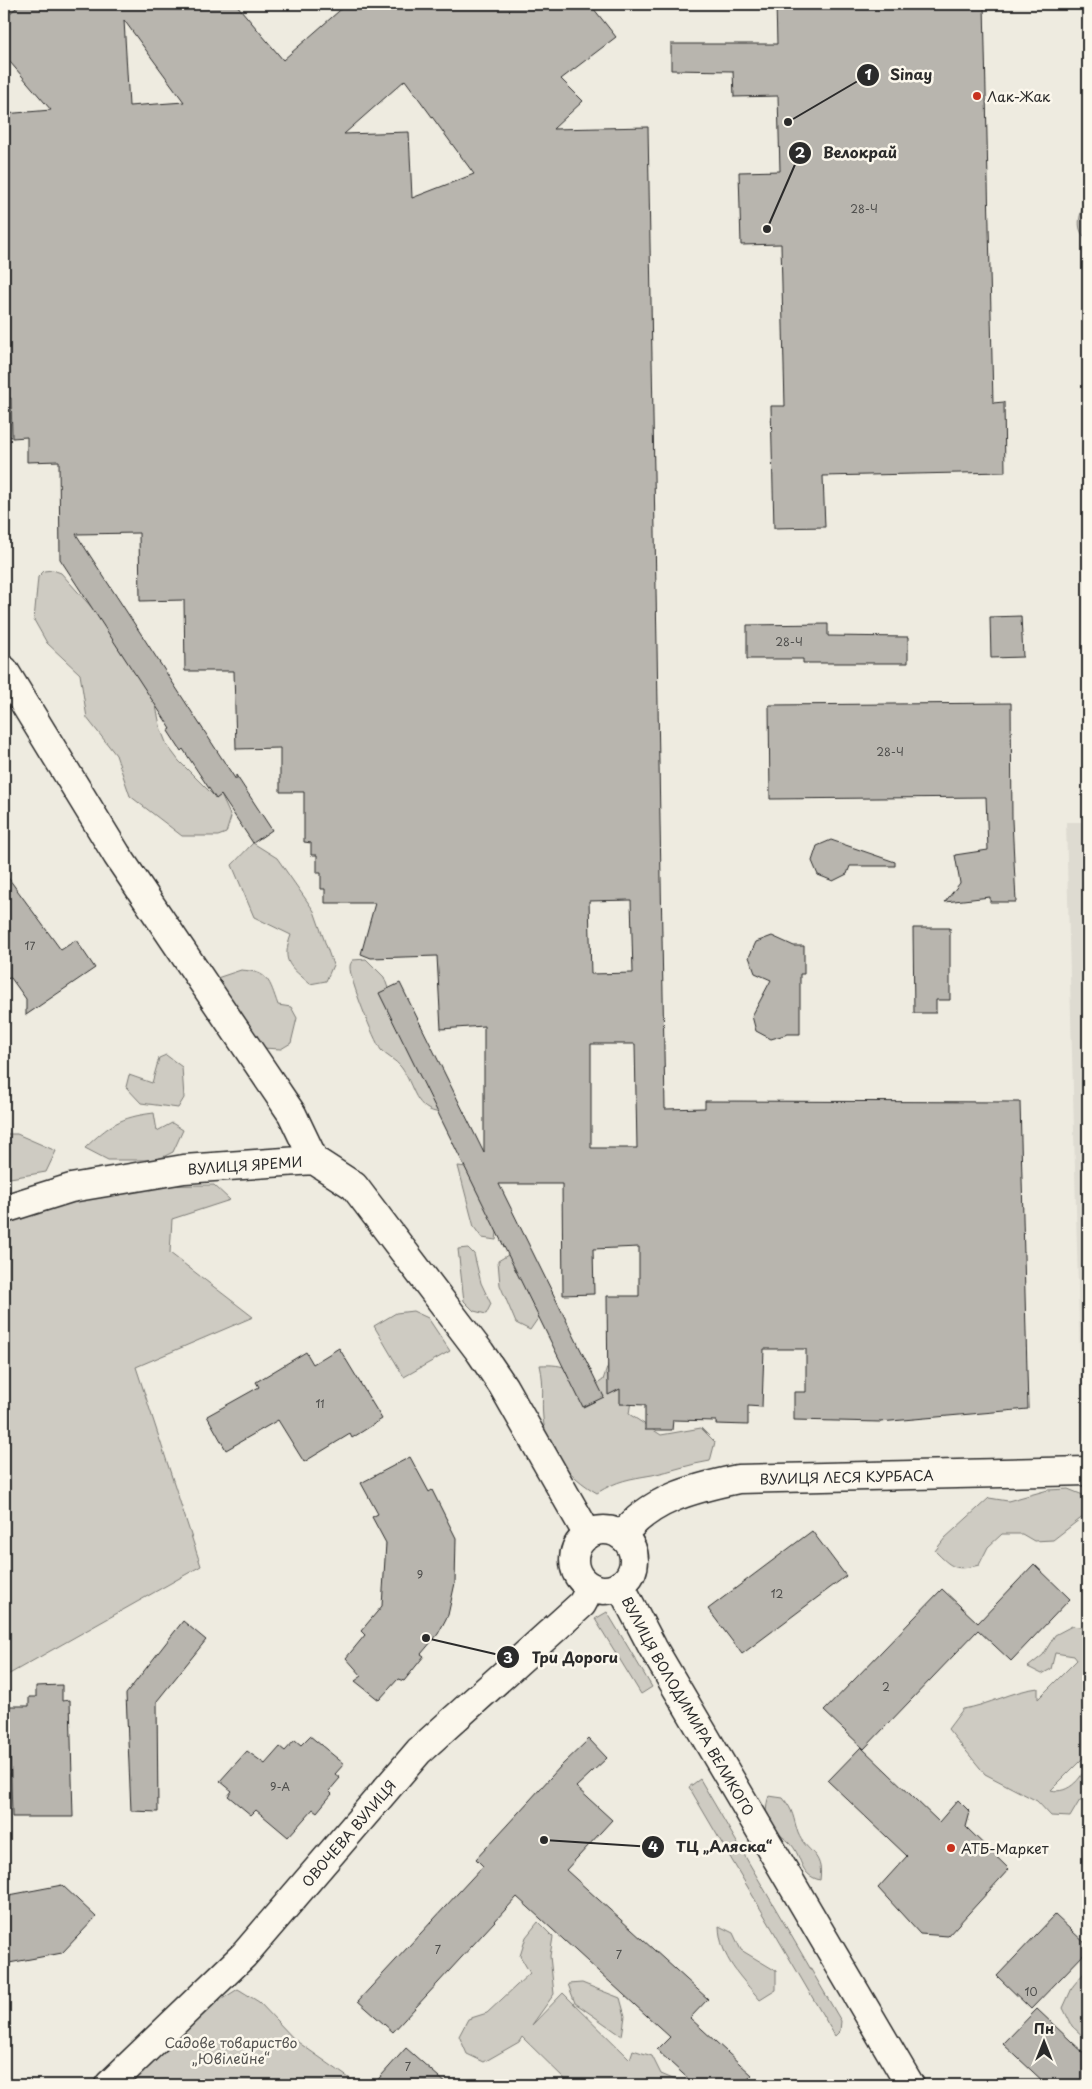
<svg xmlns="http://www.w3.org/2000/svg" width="1092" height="2089" font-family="'Playpen Sans',sans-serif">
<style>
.built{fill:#dedbd1}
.green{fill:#cecbc2;stroke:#7c7b76}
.building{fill:#b8b5ae;stroke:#2b2b2b;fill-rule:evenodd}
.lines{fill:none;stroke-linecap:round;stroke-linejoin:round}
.minor-casing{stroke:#2b2b2b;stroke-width:31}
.minor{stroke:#fbf7ec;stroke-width:28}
.poi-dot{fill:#c8321e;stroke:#fbf7ec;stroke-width:2}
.labels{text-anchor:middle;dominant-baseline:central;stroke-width:5;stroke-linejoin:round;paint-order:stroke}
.number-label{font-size:11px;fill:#4e4e4c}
.poi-label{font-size:14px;fill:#2b2b2b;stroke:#fbf7ec;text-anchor:start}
.street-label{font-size:14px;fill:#2b2b2b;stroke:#fbf7ec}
.park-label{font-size:14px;fill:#545351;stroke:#fbf7ec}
.leader{fill:none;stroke:#2b2b2b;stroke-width:2}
.callout-dot{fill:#2b2b2b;stroke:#fbf7ec;stroke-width:2}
.mark-label{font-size:15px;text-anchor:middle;font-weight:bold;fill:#fff}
.callout-label{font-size:15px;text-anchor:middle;font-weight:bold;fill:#2b2b2b;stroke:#fbf7ec;stroke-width:5;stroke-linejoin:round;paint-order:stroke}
</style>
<rect width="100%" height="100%" fill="#eeebe0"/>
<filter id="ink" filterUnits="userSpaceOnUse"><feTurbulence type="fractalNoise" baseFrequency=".02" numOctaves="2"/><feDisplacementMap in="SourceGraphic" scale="10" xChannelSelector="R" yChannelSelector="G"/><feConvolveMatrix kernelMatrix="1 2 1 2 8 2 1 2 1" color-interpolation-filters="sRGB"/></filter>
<g filter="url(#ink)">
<polygon class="built" points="1066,822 1088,822 1088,1441 1082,1441"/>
<g class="green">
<path d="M 1088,205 L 1088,240 C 1077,232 1078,221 1082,209 Z"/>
<polygon points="53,570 61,573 94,610 152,687 161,730 167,745 179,761 216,798 221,795 231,817 226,833 218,836 182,836 130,796 116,755 87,718 80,674 47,643 34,620 38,577 44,571"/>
<path d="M 253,843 L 277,858 L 314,911 L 333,965 L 326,981 L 310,984 C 290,966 281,963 291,935 L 254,917 L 232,865 Z"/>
<path d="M 366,959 L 384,977 L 393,1002 L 442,1113 C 414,1111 415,1086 401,1067 C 396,1060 386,1056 381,1050 C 374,1040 349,978 350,967 C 350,964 351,963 353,960 Z"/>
<path d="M 241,970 C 269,972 269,980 278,1005 L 291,1007 L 297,1018 L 291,1043 L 281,1049 L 262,1048 L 217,978 Z"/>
<polygon points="166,1055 182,1067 184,1098 178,1108 141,1103 126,1087 129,1075 152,1083 159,1058"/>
<path d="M 154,1113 L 157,1131 L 172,1123 L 183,1130 L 173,1152 L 157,1160 L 108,1160 L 85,1148 C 109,1125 120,1117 154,1113 Z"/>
<polygon points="4,1134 17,1134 56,1151 46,1172 4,1179"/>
<polygon points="458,1166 467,1167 499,1219 496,1240 482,1238 474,1227"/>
<polygon points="214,1185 230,1200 172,1219 170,1253 253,1317 136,1367 201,1566 4,1677 4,1220 114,1186"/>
<polygon points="1088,1220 1088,1313 1083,1269"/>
<polygon points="468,1248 474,1254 481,1283 491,1304 486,1314 474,1311 464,1301 458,1249"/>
<polygon points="508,1255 522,1267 541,1314 530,1330 516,1323 500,1285 498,1261"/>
<polygon points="413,1311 428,1318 450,1351 404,1377 374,1326 396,1313"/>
<path d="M 609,1362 L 632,1394 L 629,1414 L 661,1435 L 701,1428 L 715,1442 L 710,1461 C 690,1464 672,1471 652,1475 C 629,1479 618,1480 597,1493 C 569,1477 546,1450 543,1418 C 541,1398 545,1386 540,1365 C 566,1364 573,1368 587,1391 L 603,1380 Z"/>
<path d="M 1068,1489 L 1088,1497 L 1084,1516 L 1053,1540 L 1034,1541 L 1022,1534 L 1002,1534 L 988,1547 L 979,1565 C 955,1571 952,1568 935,1551 L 945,1538 L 989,1498 L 1008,1501 L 1048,1490 Z"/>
<polygon points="607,1612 652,1687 641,1694 595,1619"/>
<path d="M 1072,1626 L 1088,1628 L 1088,1753 L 1051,1790 C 1069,1795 1084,1776 1088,1761 L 1088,1799 L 1080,1800 L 1070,1817 L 1051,1816 L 1037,1801 L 985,1774 L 948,1729 L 963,1709 C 989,1705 1012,1691 1038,1688 L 1038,1699 L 1077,1660 L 1074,1656 L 1055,1653 L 1051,1669 L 1042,1674 L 1028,1667 L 1043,1655 L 1055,1635 Z"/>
<polygon points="700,1779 841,2021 840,2031 835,2036 689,1787"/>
<path d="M 769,1796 L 783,1798 C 794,1811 793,1818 798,1833 C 806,1853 824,1852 820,1880 C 798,1875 803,1855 789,1842 C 783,1836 773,1833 769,1823 C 765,1815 766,1804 769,1796 Z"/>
<polygon points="538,1922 553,1937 550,1956 554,1994 532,2025 563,1993 630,2059 633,2050 652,2056 661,2074 680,2082 682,2085 571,2085 522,2037 519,2042 484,2062 467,2054 459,2036 468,2019 487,2013 530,1973 520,1956 526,1937"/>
<path d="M 719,1926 L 733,1933 L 741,1950 L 776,1971 L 776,1990 L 760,2000 C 741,1977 720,1958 719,1926 Z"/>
<polygon points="1088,1968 1088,2041 1072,2026 1063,2008 1073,1986"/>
<polygon points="582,1983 620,1998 625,2016 622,2036 575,2003 568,1984"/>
<polygon points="238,1989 259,2002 295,2040 359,2085 124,2085 198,2014"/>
</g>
<g class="building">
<path d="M 21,4 L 236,4 L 283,60 L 347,4 L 590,4 L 616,37 L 561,79 L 583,101 L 553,129 L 648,127 L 665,1109 L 705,1108 L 705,1101 L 1020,1102 L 1028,1409 L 880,1422 L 794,1420 L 794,1392 L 806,1392 L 806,1349 L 764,1349 L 762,1407 L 748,1406 L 748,1425 L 716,1424 L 716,1421 L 673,1420 L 672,1430 L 645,1430 L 645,1405 L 620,1404 L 620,1389 L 608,1395 L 607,1296 L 639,1296 L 639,1247 L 593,1249 L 594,1294 L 563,1295 L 562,1184 L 499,1184 L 604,1397 L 583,1407 L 379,993 L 400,983 L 484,1153 L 484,1026 L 441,1029 L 437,956 L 371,958 L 361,954 L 375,903 L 325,903 L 325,889 L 321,889 L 321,873 L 317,873 L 317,855 L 311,855 L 311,843 L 304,842 L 304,792 L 280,792 L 280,748 L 236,749 L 234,671 L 185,671 L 184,600 L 140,601 L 139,533 L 76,534 L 236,780 L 236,775 L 272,830 L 253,843 L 221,795 L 216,799 L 183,749 L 181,751 L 168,731 L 171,729 L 60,559 L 59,461 L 27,462 L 27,437 L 12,438 L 11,398 L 5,398 L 4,385 L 4,114 L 51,110 L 4,55 L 4,18 ZM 124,20 L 184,102 L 129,106 ZM 405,80 L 474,174 L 412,198 L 409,132 L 344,134 ZM 631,900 L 633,973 L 591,974 L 589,901 ZM 591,1044 L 635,1044 L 637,1148 L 591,1148 Z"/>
<polygon points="776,4 984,4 993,403 1004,402 1005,472 823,476 825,527 774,528 771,406 785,406 781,244 741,245 739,172 780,171 778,96 734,97 733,71 671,70 671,44 777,44"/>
<polygon points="1021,616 1023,657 991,658 990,617"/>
<polygon points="828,624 828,636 908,637 908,663 803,663 803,659 747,659 747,625"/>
<polygon points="1011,703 1012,820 1016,902 990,902 990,897 945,902 960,883 955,855 988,850 986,797 770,799 769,705"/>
<polygon points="831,840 895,862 895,866 850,866 847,874 833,881 818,875 812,861 817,846"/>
<polygon points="4,872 61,950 76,940 95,968 26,1015 26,999 11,978 4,979"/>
<polygon points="913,928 950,928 950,1000 936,1000 936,1013 914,1013"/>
<polygon points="772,936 794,946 804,946 804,974 800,974 800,1034 788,1034 771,1039 756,1031 752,1016 771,980 755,973 749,957 756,942"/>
<polygon points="339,1348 382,1419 352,1438 350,1434 304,1462 278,1420 226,1450 207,1416 259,1387 256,1382 306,1352 313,1364"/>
<polygon points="410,1457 429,1492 432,1490 456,1538 455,1583 448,1615 438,1634 421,1654 424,1656 404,1681 398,1679 379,1700 355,1681 362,1676 346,1658 365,1635 361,1631 382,1606 386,1543 372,1517 378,1514 361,1483"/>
<polygon points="812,1531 846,1576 742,1654 708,1609"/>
<polygon points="1034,1564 1070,1599 1011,1661 978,1630 864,1749 824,1711 942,1589 978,1623"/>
<polygon points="183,1621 206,1640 157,1701 158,1812 131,1811 126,1694"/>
<polygon points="62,1685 62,1701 70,1700 73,1817 12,1817 9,1706 29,1706 29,1697 36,1697 36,1686"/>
<polygon points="310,1736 344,1764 335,1774 340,1778 329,1791 332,1794 317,1812 313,1809 288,1837 256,1810 251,1815 228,1796 232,1791 220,1781 247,1751 265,1764 280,1747 285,1751 295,1740 301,1745"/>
<polygon points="589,1739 607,1758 576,1787 612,1820 566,1870 708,1999 690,2018 752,2075 742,2085 695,2085 657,2050 670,2037 517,1897 393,2032 358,2001 483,1866 476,1859 561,1766"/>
<polygon points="861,1747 939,1822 958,1800 970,1812 966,1827 1009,1869 948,1936 920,1934 878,1888 907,1856 828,1781"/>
<polygon points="62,1885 96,1917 62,1953 4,1964 4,1896"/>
<polygon points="1055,1915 1088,1946 1088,1950 1031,2009 997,1976"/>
<polygon points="1037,2009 1088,2057 1088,2085 1047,2085 1003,2044"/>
<polygon points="406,2048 448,2085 373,2085"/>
</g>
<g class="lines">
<defs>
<g id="minor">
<polyline points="4,670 117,855 292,1114 314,1160"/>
<path id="s1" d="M 4,1209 L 71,1188 L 184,1169 L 314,1160 L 354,1186 L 480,1352 L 503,1386 L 588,1535"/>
<circle cx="604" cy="1560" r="30"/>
<path id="s2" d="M 622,1536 C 649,1499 695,1488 738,1479 L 1088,1471"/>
<path id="s3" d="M 620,1585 L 653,1648 L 910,2085"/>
<path id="s4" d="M 109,2085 L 244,1955 L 419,1751 L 582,1604 L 591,1587"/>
</g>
</defs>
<use href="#minor" class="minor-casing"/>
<use href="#minor" class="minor"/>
</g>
</g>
<g class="poi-dot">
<circle cx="977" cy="96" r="5"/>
<circle cx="951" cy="1848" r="5"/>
</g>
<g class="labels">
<g class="number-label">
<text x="864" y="208">28-Ч</text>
<text x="789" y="641">28-Ч</text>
<text x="890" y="751">28-Ч</text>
<text x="30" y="945">17</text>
<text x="320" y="1403">11</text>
<text x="420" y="1574">9</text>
<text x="777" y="1593">12</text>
<text x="886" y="1686">2</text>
<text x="280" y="1786">9-А</text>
<text x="438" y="1949">7</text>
<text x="619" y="1954">7</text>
<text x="1031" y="1991">10</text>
<text x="408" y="2066">7</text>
</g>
<g class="poi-label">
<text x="987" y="96">Лак-Жак</text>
<text x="961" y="1848">АТБ-Маркет</text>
</g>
<g class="street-label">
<text stroke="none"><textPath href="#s1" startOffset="246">ВУЛИЦЯ ЯРЕМИ</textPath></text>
<text stroke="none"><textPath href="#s2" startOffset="241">ВУЛИЦЯ ЛЕСЯ КУРБАСА</textPath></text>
<text stroke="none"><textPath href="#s3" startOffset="139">ВУЛИЦЯ ВОЛОДИМИРА ВЕЛИКОГО</textPath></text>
<text stroke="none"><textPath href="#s4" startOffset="348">ОВОЧЕВА ВУЛИЦЯ</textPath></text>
</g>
<g class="park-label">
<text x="231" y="2042">Садове товариство<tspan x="231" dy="16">„Ювілейне“</tspan></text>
</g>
</g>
<path class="leader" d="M788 122L868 75M767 229L800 153M426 1638L508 1657M544 1840L653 1847"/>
<g class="callout-dot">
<circle cx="788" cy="122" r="5"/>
<circle cx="767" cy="229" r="5"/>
<circle cx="426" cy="1638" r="5"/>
<circle cx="544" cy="1840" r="5"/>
<circle cx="868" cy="75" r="12"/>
<circle cx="800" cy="153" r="12"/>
<circle cx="508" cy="1657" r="12"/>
<circle cx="653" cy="1847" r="12"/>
</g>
<g class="mark-label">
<text x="868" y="80">1</text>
<text x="800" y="158">2</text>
<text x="508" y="1663">3</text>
<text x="653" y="1852">4</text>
</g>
<g class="callout-label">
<text x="911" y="80">Sinay</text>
<text x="860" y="158">Велокрай</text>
<text x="575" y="1663">Три Дороги</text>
<text x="724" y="1852">ТЦ „Аляска“</text>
</g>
<rect width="1092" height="2089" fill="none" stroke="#fbf7ec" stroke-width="20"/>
<rect x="10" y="10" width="1072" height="2069" fill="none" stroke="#2b2b2b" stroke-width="2" filter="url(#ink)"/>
<g transform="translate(1044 2042)" stroke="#fbf7ec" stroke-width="4" paint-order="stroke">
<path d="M0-4L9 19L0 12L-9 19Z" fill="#2b2b2b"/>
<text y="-8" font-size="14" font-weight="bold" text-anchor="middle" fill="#2b2b2b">Пн</text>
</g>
</svg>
